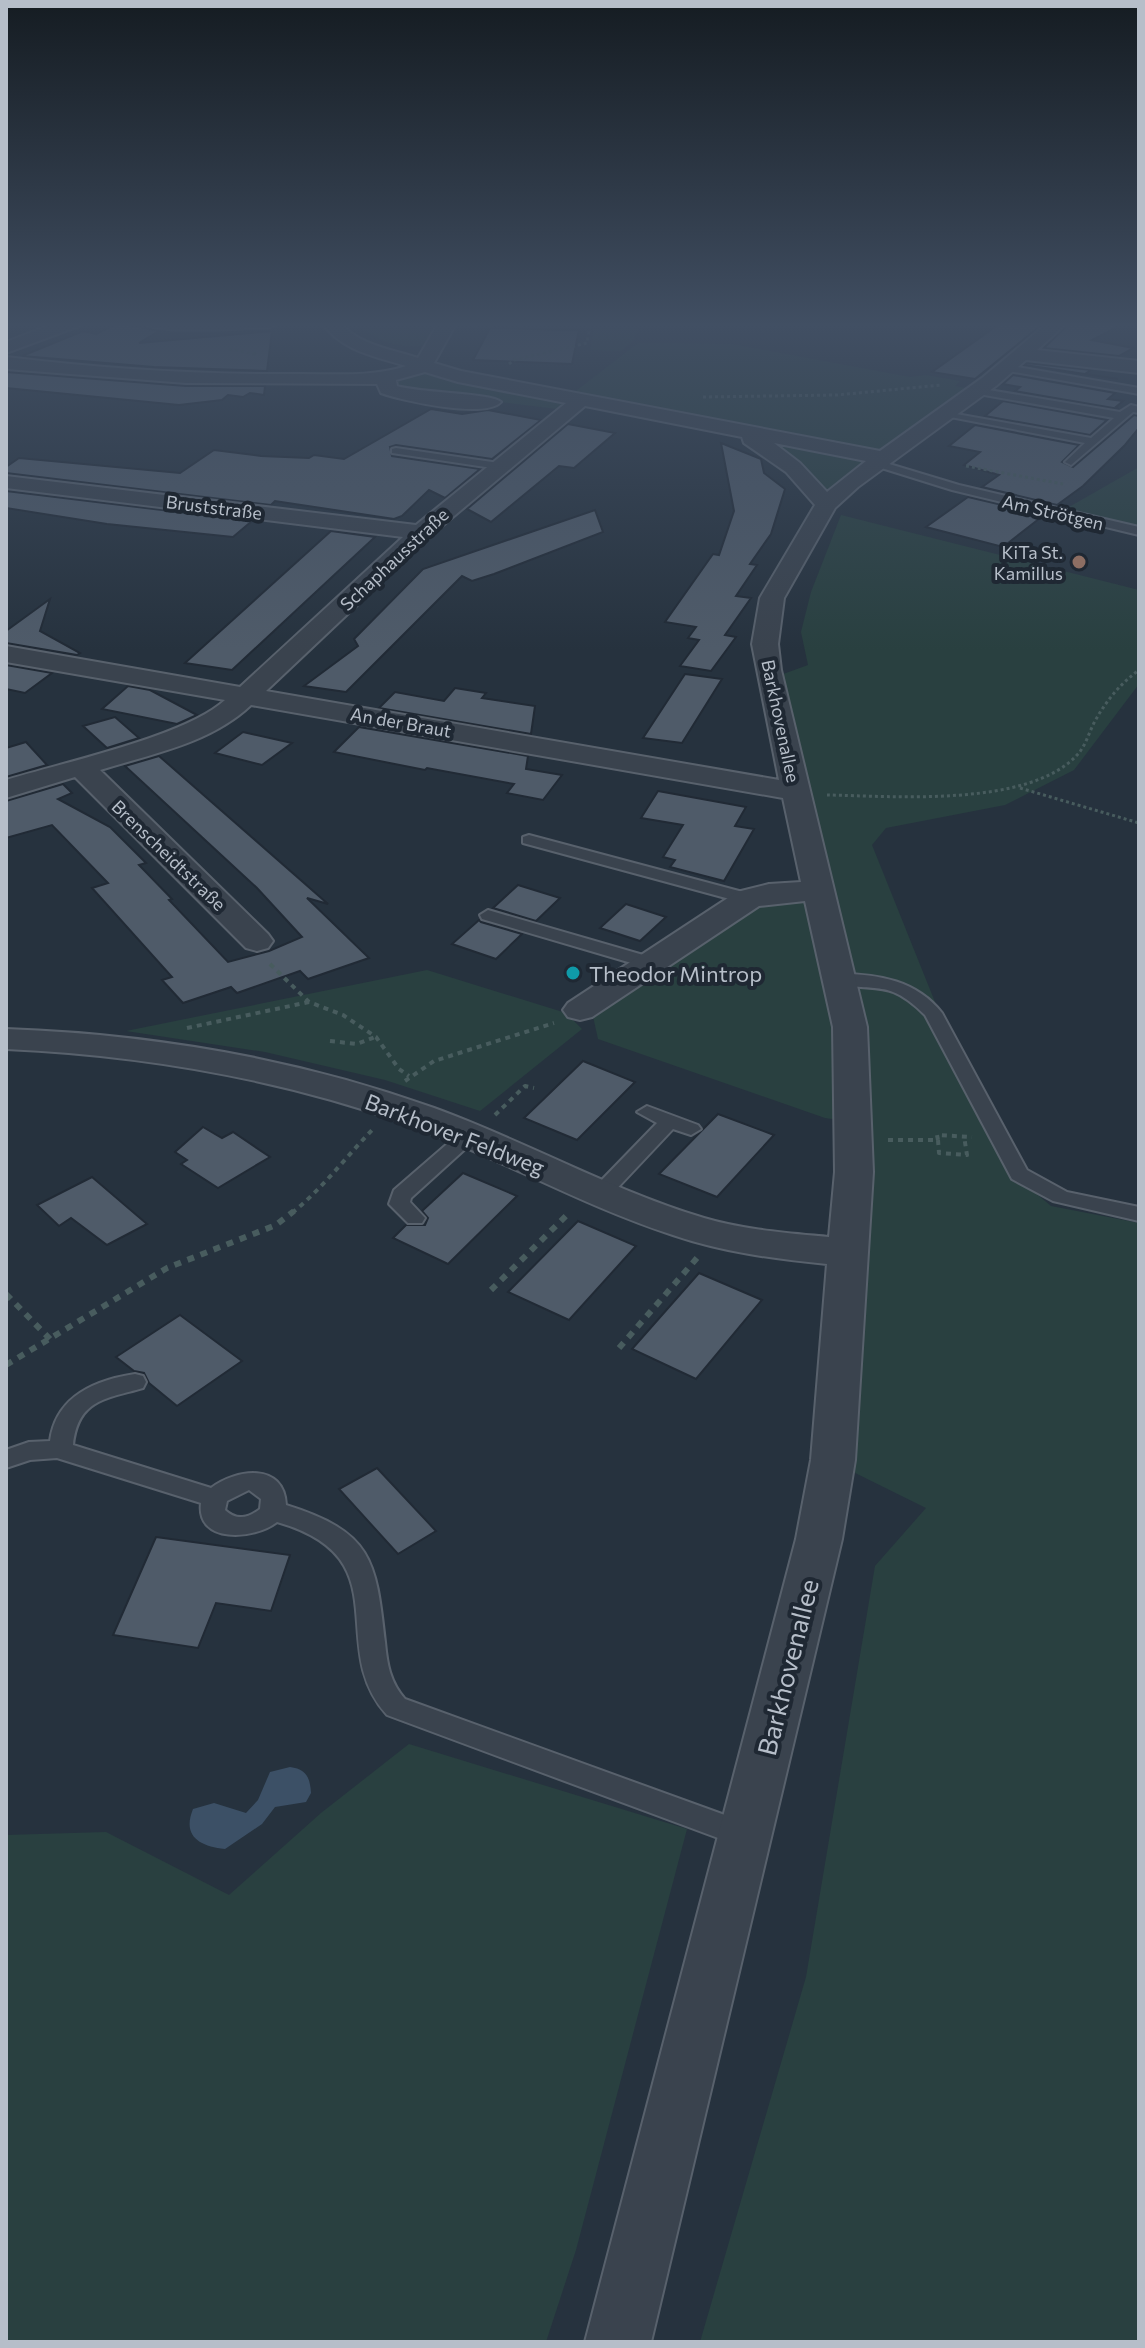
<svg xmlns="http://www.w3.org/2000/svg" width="1145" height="2348" font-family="Commissioner,sans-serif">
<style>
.green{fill:#294040}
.water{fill:#3c5066}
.building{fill:#4f5b69;stroke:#212a35;stroke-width:2}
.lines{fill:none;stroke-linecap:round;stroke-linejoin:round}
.service-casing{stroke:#58616c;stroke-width:4}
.minor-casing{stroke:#58616c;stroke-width:4}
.path-far2{stroke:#485c5e;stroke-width:3;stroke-dasharray:3 3;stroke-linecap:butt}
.path-far1{stroke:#485c5e;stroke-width:4;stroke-dasharray:5 5;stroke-linecap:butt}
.path{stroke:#485c5e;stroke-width:6;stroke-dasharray:7 7;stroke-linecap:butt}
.service{fill:#3a434e;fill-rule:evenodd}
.minor{fill:#3a434e;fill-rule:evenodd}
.education-dot{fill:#8d6e63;stroke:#1f2833;stroke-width:3}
.culture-dot{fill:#0f9aa8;stroke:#1f2833;stroke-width:3}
.labels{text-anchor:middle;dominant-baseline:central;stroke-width:8;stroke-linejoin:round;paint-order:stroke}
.far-street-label{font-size:18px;fill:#b6bec9;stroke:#1f2833}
.far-poi-label{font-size:18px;fill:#b6bec9;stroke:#1f2833;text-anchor:end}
.poi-label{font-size:22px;fill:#b6bec9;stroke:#1f2833;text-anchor:start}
.street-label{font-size:22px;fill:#b6bec9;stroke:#1f2833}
.near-street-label{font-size:26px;fill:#b6bec9;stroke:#1f2833}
</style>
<rect width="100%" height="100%" fill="#26323e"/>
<g class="green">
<path d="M 356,322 L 438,322 L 426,345 C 399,349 375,342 356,322 Z"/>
<polygon points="642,324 632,342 621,351 590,350 594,325"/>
<polygon points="638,343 732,344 910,377 926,375 960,381 955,386 977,390 831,495 768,440 586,396 565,410 392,389 393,381 426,368 572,394"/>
<polygon points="1139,467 1139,535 1055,515"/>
<polygon points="841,515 1139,590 1139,684 1074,770 1005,805 886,828 872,845 937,1007 929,1015 1014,1175 1051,1206 1139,1223 1139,2342 700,2342 806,1977 875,1566 926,1508 839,1465 853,1122 825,1118 598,1039 591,1007 733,910 813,893 775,677 808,665 801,632 811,592"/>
<polygon points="427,970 566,1013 582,1029 480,1111 385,1080 265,1052 126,1031"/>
<polygon points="409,1744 687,1829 576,2250 546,2342 6,2342 6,1835 106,1832 229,1895 321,1813"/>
</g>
<path class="water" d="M 290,1767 C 306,1769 310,1777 311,1793 L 306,1802 L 275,1807 L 262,1824 L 225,1849 C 199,1846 182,1836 193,1809 L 214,1803 L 246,1813 L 258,1800 L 270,1772 Z"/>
<g class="building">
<polygon points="1002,322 1045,322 975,379 932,372"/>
<polygon points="1071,322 1127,322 1092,340 1133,348 1119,356 1044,348"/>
<polygon points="119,323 159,331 139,343 272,331 267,371 154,367 22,356 83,331 96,334"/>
<polygon points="490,328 579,330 572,364 473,360"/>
<polygon points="1027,363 1091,370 1085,374 1118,379 1025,365"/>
<polygon points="6,372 186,386 265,386 264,395 250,393 243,397 228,395 222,400 179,405 6,388"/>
<polygon points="1013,375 1115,393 1108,399 1123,401 1116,407 1119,409 1015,391 1020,387 1003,384"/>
<polygon points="1003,401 1107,420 1090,435 985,416"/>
<polygon points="431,409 462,414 488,410 541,420 492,459 396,445 390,447 392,456 480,469 445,498 429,490 402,516 394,519 275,501 271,505 6,473 6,467 19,458 180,473 214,450 261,456 309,458 314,455 344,459"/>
<polygon points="1134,415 1139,416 1139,428 1125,445 1083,486 1057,505 982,487 999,475 964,465 980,452 949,446 975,425 1079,445 1062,462 1073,467"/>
<polygon points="568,424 615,433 574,468 559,466 491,522 467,509"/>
<polygon points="721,443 761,459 764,473 785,489 771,534 750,564 757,565 736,596 751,598 725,635 736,637 711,671 680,666 699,640 688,638 696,627 665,622 713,554 719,555 734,511"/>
<polygon points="6,491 252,521 233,537 107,524 6,508"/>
<polygon points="968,497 1044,515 1003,547 926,527"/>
<polygon points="595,510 603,532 494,574 472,581 462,576 346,692 304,686 358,646 354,639 423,569"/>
<polygon points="331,531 375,537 232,670 185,663"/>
<polygon points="50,599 40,631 80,653 77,655 6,643 6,631"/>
<polygon points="6,665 52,673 25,693 6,689"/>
<polygon points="685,674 722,679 682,743 643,738"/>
<polygon points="128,686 150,690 197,715 177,724 102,709"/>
<polygon points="455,688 486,693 482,698 535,706 531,734 379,708 395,692 444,701"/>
<polygon points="115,717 139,738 107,748 83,726"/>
<polygon points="359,727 528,756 526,769 562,775 543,800 507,793 514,784 427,768 425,770 334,752"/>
<polygon points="243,732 292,743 262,765 215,753"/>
<polygon points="26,742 47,765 6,777 6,748"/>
<polygon points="159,756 328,904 307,898 369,958 308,979 300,971 237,993 231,987 183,1003 162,980 172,977 92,888 108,883 52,825 6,838 6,801 63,784 72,793 58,799 110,827 146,863 139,865 172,899 169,900 228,962 269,951 302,937 257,888 125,766"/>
<polygon points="658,791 746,807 735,826 754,829 724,881 670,867 675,860 663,857 683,825 641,818"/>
<polygon points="518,885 560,898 536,921 493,908"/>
<polygon points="626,904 666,917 640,941 600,928"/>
<polygon points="479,920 481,922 522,934 496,959 452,944"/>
<polygon points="583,1061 635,1082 577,1140 524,1118"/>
<polygon points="718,1114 774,1135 717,1197 659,1174"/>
<polygon points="203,1127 222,1138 233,1132 270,1157 218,1188 181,1164 187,1160 175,1152"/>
<polygon points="463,1173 517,1196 448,1264 393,1238 406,1225 425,1225 428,1218 422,1211"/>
<polygon points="92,1177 147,1224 107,1245 71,1218 59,1226 37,1205"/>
<polygon points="578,1221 636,1246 569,1320 508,1292"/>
<polygon points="699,1273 762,1300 696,1379 632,1349"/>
<polygon points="180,1315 242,1361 177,1406 149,1383 144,1373 134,1371 116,1357"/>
<polygon points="377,1468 436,1531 398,1554 339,1489"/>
<polygon points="156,1537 290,1555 271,1611 216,1603 198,1648 113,1635"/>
</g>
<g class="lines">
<defs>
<g id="service">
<polygon points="1006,365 1139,388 1139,394 1003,370"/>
<polygon points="977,388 1120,412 1131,405 1139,407 1139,413 1133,412 1071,465 1065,462 1085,443 940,415 945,412 1091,438 1114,418 973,393 972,391"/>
<polygon points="396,448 499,463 505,466 499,469 392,453 392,449"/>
<polygon points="876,460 959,485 1139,527 1139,535 952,490 872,465 872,461"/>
<polygon points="529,835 754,895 756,899 748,904 523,843 523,837"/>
<polygon points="488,910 657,959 660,963 657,967 645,967 482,919 480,915"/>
<path d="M 840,974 C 879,974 917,981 942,1013 L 1027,1170 L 1067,1192 L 1139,1207 L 1139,1221 L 1053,1201 L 1012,1179 L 925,1015 C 888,978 877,993 834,983 L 831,979 Z"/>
<polygon points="647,1106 698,1125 701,1129 691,1135 673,1129 609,1197 595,1197 592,1192 595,1187 657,1123 637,1112"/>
<polygon points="468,1130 475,1132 478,1136 475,1140 411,1198 410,1202 425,1218 422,1223 408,1223 389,1204 394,1190 461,1132"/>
<path d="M 135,1374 L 143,1376 L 146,1382 L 143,1388 C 106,1399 78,1399 73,1445 L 211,1488 C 236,1469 284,1462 286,1505 C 372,1532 376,1559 385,1642 C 387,1664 390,1682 405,1699 L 755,1826 L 759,1835 L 755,1844 L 745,1848 L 387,1715 C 324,1645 403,1558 277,1522 C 254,1540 196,1544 201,1503 L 57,1458 L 30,1460 L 6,1468 L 6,1450 L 29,1442 L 50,1441 C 56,1396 95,1380 135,1374 ZM 249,1490 L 261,1499 L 260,1509 C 248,1518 237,1521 225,1510 L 227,1501 Z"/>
</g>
<g id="minor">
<polygon points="58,322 82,322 79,326 6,353 6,342"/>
<path d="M 141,322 L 279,322 L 270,327 C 247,328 155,335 141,322 Z"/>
<path d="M 321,322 L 339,322 C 359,345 390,349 418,358 L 439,322 L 457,322 L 434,363 L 461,371 L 880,451 L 982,378 L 1049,322 L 1068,322 L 1037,350 L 1139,361 L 1139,373 L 1026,360 L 996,386 L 858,487 L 835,508 L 784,598 L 778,644 L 781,670 L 867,1027 L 873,1172 L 855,1460 L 842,1539 L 651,2342 L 585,2342 L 796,1539 L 811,1460 L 827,1264 C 775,1259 723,1252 673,1235 C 580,1205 495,1155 404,1123 C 276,1078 141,1055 6,1049 L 6,1029 C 150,1034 298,1059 434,1108 C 525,1141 611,1190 704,1218 C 744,1230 788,1233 829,1237 L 835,1172 L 833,1027 L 805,901 L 759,906 L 592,1017 L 580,1020 L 568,1017 L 563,1010 L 568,1003 L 737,892 L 769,884 L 801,882 L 783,798 L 251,705 C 211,743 152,754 100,770 L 268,934 L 273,941 L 268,948 L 257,951 L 246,948 L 75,777 L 6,798 L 6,780 C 61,763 187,736 225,700 L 6,662 L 6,646 L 240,687 L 403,537 L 6,488 L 6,476 L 416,525 L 566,403 L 458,382 L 425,372 L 396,380 L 397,386 C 419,393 492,393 501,402 C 485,419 403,401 381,393 L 377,384 L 186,383 L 6,369 L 6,357 C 104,369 203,375 302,374 C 337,374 373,377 406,366 C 374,356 342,351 321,322 ZM 585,406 L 742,437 L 744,443 L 786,472 L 815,505 L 760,598 L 752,644 L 779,780 L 266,691 L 429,537 ZM 774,443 L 866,461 L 827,492 L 800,463 Z"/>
</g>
</defs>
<use href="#service" class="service-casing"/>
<use href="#minor" class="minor-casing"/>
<g class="path-far2">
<polyline points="472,325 496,325"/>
<polyline points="514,325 590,324"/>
<polyline points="229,349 255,354 256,357"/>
<polyline points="509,364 514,360 587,343 590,324 633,322"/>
<polyline points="703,397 837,395 941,385"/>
<polyline points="966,466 1063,484"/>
<polyline points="1020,788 1139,823"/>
<path d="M 827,795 C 893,796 1030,808 1078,754 C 1086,745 1089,732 1095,721 C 1106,701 1120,684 1139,670"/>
</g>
<g class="path-far1">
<polyline points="270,964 309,1002 343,1015 376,1037 399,1069 409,1076"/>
<polyline points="187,1028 309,1002"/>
<polyline points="330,1041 357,1044 375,1037"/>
<polyline points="405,1081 434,1061 554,1023"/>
<polyline points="495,1115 525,1086 534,1088"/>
<polyline points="888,1140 938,1140 937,1135 972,1137"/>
<polyline points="938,1140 939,1153 967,1155 964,1136"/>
<path d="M 292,1213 C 322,1189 346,1157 373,1129"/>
</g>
<g class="path">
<polyline points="491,1290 570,1212"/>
<polyline points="6,1294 50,1339"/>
<polyline points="619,1348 697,1258"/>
<polyline points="6,1365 167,1268 276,1225 294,1211"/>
</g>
<use href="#service" class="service"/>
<use href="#minor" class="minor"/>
</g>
<linearGradient id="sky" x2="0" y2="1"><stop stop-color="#151c22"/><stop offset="0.5" stop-color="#414f63"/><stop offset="1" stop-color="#414f63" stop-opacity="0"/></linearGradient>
<rect width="1145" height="650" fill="url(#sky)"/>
<circle class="education-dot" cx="1079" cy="562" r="8"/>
<circle class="culture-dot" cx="573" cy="973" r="8"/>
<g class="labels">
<g class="far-street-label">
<text transform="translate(214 507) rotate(7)">Bruststraße</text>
<text transform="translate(1053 512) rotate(13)">Am Strötgen</text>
<text transform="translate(394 559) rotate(-43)">Schaphausstraße</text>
<text transform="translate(781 721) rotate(78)">Barkhovenallee</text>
<text transform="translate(401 722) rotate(10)">An der Braut</text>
<text transform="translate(169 855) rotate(44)">Brenscheidtstraße</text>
</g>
<g class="far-poi-label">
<text x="1063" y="552">KiTa St.<tspan x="1063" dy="21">Kamillus</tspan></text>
</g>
<g class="poi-label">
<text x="589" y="973">Theodor Mintrop</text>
</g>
<g class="street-label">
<text transform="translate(455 1134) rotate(21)">Barkhover Feldweg</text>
</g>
<g class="near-street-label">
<text transform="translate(787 1667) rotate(-76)">Barkhovenallee</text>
</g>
</g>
<rect width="1145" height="2348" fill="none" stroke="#b6bec9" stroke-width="16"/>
</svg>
